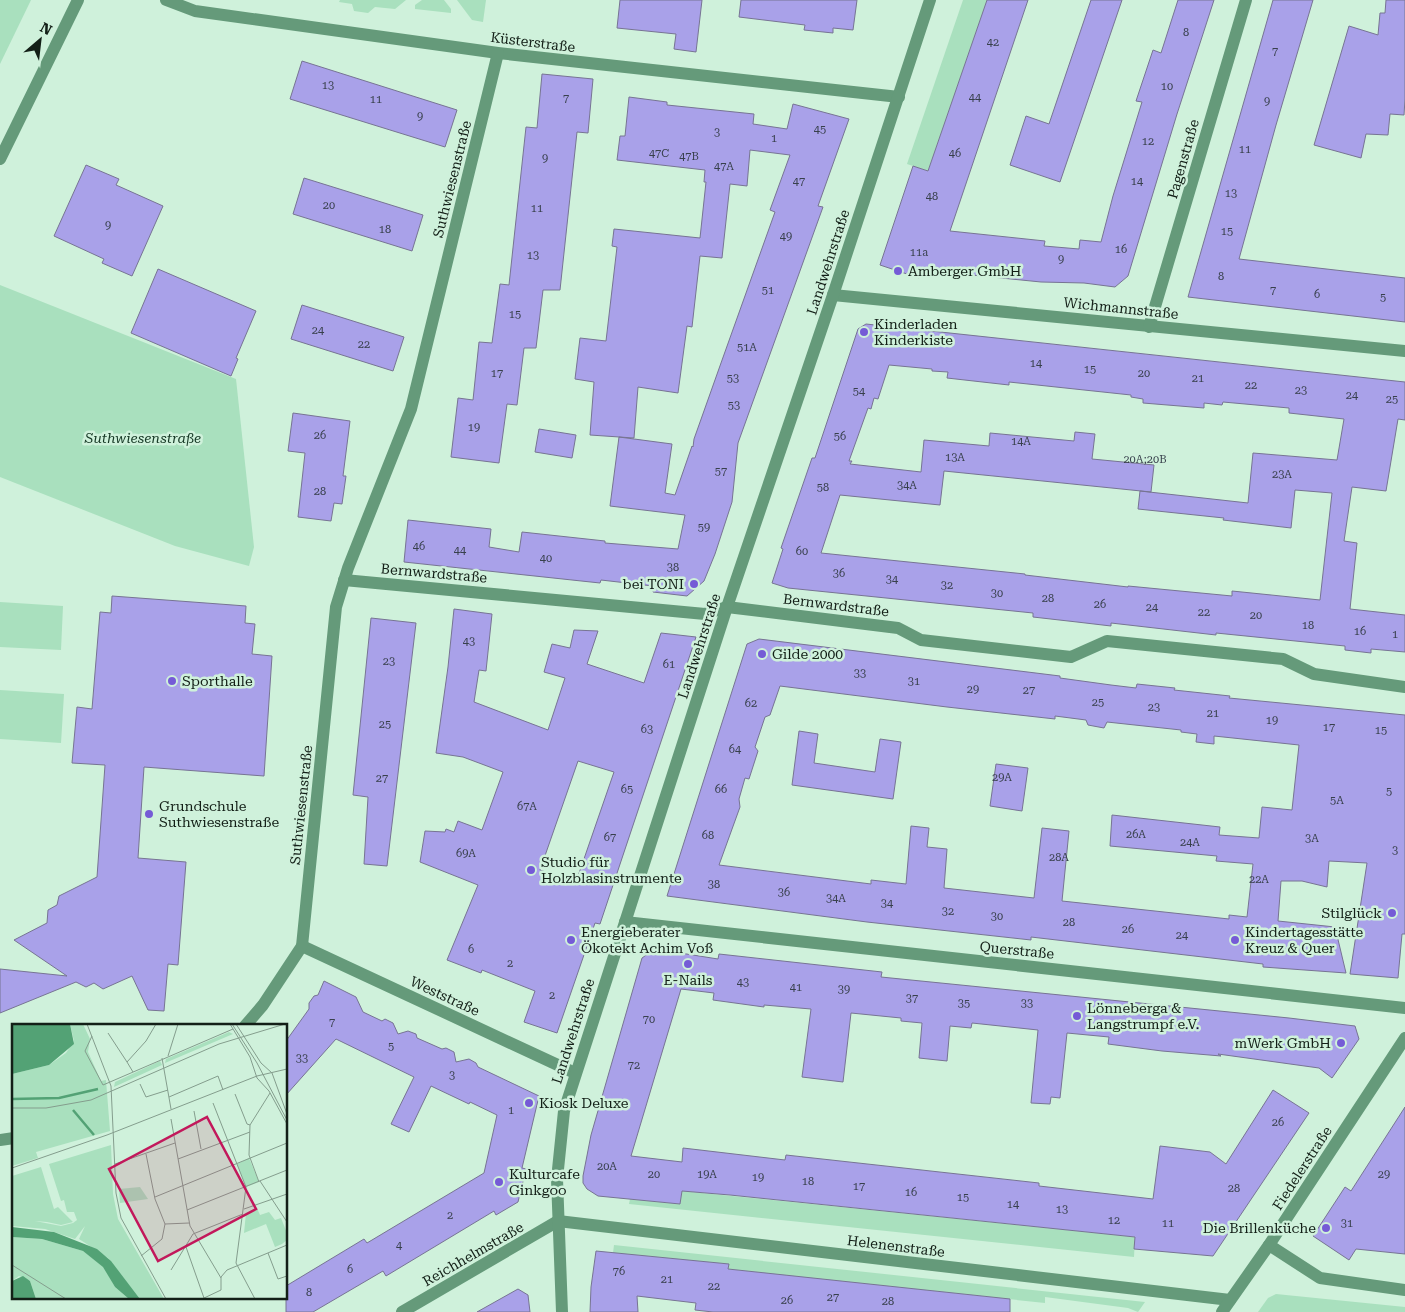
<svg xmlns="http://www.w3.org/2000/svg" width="1405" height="1312" font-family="'Roboto Serif',serif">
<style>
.green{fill:#a9e0be}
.building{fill:#a9a1e9;stroke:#777493;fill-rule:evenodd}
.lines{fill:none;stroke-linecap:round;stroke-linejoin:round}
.minor{stroke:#659a7a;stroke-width:12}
.tertiary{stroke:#659a7a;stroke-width:12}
.poi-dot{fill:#755bd6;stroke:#cff1db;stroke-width:2}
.labels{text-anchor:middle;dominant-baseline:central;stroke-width:5;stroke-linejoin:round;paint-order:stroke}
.number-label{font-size:11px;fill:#38404c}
.street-label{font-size:14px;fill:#131f17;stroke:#cff1db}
.poi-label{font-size:14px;fill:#131f17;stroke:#cff1db;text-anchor:start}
.park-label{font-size:14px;font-style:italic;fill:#163825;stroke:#cff1db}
.inset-river{fill:none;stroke:#53a275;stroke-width:2.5}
.inset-road{fill:none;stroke:#849d8d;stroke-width:1}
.view{fill:#c2185b;fill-opacity:0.15;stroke:#c2185b;stroke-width:2.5}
.inset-edge{fill:none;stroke:#131f17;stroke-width:2.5}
</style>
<rect width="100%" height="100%" fill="#cff1db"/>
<g class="green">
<polygon points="0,0 31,0 0,64"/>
<polygon points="340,0 406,0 395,9 375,7 368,13 354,11 352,4 339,2"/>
<polygon points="422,0 444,0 451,9 451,13 415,9 415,5"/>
<polygon points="457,0 486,0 483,22 472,20"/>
<polygon points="963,0 987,0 928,171 907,164"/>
<polygon points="0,285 236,379 254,547 249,566 175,546 0,477"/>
<polygon points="0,602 63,606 61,650 0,647"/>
<polygon points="0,690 64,694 61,743 0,739"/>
<polygon points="682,1191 1135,1237 1134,1257 629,1204 630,1199 680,1204"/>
<polygon points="614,1245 1145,1302 1138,1312 1128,1308 1045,1297 1045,1303 728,1269 728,1264 613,1253"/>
<polygon points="1276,1294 1405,1307 1405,1312 1258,1312 1268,1298"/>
</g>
<g class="building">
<polygon points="620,0 702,0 696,52 674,49 676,34 617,28"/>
<polygon points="741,0 857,0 853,30 833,28 833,33 804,30 805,25 739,17"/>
<polygon points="987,0 1028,0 950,231 1045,241 1044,246 1079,249 1080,240 1101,242 1113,196 1142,102 1136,101 1153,50 1161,53 1178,0 1214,0 1177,114 1128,276 1115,287 1084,283 1041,282 922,270 919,278 880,265 913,166 928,171"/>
<polygon points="1091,0 1122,0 1060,182 1010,165 1026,116 1049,124"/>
<polygon points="1273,0 1313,0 1276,125 1239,259 1405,278 1405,322 1188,297"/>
<polygon points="1386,0 1405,0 1405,99 1404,115 1390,114 1388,135 1366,134 1361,158 1314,145 1349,26 1378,35 1380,13 1385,13"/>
<polygon points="302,61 457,110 445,147 290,99"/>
<polygon points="542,74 593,79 588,133 577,132 560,290 543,290 536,348 524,348 517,405 507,404 499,463 451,457 458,398 473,400 479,342 492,343 500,284 509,285 526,127 537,128"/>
<polygon points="629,97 667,102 667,105 754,114 753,124 787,129 793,104 849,119 818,206 823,207 738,443 732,502 715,554 704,581 687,596 653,592 653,586 601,580 600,583 404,562 408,520 491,529 489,547 519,552 522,532 605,541 605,543 678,549 685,515 610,506 619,437 672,444 665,493 675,495 692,446 693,447 694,439 721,363 775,212 770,210 790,155 750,150 747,186 730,184 722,258 700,256 692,327 687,326 678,393 638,387 634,438 590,435 594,382 575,379 580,338 606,341 617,247 612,246 614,229 700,238 706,182 704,182 705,170 617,160 620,136 625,136"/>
<polygon points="86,165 119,179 116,185 163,206 132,276 102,263 104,259 54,236"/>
<polygon points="304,178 423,215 412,251 293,214"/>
<polygon points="158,269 256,311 236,358 238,359 231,376 131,333"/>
<polygon points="302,305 404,337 393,371 291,339"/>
<path d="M 866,324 L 1405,382 L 1405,420 L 1398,419 L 1386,491 L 1352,487 L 1344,541 L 1357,543 L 1350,609 L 1405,615 L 1405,652 L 1371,649 L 1371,653 L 1345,650 L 1345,646 L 1216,633 L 1216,635 L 1111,623 L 1111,626 L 1077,622 L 1033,617 L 1033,613 L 788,588 L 772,583 L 783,549 L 781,548 L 812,458 L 815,458 L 858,329 ZM 889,365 L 932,369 L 932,371 L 948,372 L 947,378 L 1009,385 L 1009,382 L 1131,395 L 1131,397 L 1143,399 L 1143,403 L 1204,408 L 1204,403 L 1222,405 L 1223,402 L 1289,408 L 1289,413 L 1344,419 L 1337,460 L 1253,453 L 1248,503 L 1140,491 L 1138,509 L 1224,518 L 1223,520 L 1291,528 L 1295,490 L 1332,493 L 1320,600 L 1232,591 L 1232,596 L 1128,586 L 1128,587 L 1025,575 L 1025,574 L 821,553 L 840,495 L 940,505 L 944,471 L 1151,492 L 1154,465 L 1092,459 L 1095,434 L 1075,432 L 1074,441 L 990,433 L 989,446 L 924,440 L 921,472 L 850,464 L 852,461 L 849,461 L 868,408 L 871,409 L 874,398 L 878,399 Z"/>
<polygon points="293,413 350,421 343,476 346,476 342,504 334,503 331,521 298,517 305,453 288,451"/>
<polygon points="539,429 576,435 572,458 535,452"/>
<polygon points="112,596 246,606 245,623 255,624 252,654 272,656 264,776 144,767 138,858 186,862 178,965 168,964 164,1011 148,1010 132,976 103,989 94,983 86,987 76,982 0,1013 0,969 67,976 14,940 47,923 48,910 57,905 59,896 97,877 105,765 72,763 77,707 92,709 100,612 111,613"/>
<path d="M 454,609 L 492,614 L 486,671 L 479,670 L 474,702 L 548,730 L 565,678 L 544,672 L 552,644 L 570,648 L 574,630 L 598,631 L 587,664 L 644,683 L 661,633 L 696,637 L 600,924 L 595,923 L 557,1033 L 524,1022 L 535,991 L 482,970 L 481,973 L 447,960 L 478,885 L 420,862 L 425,831 L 445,832 L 446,829 L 454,832 L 458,821 L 482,830 L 503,772 L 463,757 L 436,753 L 448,667 ZM 578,761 L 614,772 L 576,882 L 540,870 Z"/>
<polygon points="371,618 416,623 387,866 364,864 368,797 353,795"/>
<path d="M 759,639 L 1060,676 L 1060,678 L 1111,685 L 1136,688 L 1137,684 L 1175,688 L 1174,690 L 1230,696 L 1229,698 L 1405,715 L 1405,934 L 1402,934 L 1398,978 L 1350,974 L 1367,863 L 1329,861 L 1327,887 L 1302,881 L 1281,881 L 1278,921 L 1335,927 L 1346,973 L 1263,967 L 1263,964 L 1031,937 L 1031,940 L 867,922 L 667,896 L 747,644 ZM 780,686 L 947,707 L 1055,719 L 1055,716 L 1086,720 L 1088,725 L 1104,728 L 1107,722 L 1181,730 L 1181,732 L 1197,734 L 1196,742 L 1214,744 L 1214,736 L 1299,745 L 1292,810 L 1262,807 L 1259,838 L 1219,835 L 1220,827 L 1112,815 L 1110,846 L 1217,856 L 1216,861 L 1253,864 L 1247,917 L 1229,915 L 1229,919 L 1062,901 L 1069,831 L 1042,828 L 1034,898 L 944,888 L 947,849 L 927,847 L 929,828 L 911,826 L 906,884 L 871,880 L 871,884 L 719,865 L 740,807 L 739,799 L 745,778 L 749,779 L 758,751 L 755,747 L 765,717 L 770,715 Z"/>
<polygon points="799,731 818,734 814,763 875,772 880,739 901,742 893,799 792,785"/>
<polygon points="996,764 1028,768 1022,811 990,806"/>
<polygon points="655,949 718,959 719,954 882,972 881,977 1289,1018 1355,1026 1359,1039 1332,1078 1319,1068 1218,1054 1221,1056 1162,1051 1108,1044 1109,1037 1067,1033 1060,1098 1051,1097 1050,1104 1031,1103 1038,1030 972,1023 971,1028 950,1026 947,1061 919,1058 922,1023 901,1021 901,1018 851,1013 843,1082 802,1077 811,1009 764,1005 764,1007 713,1000 714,993 681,989 631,1156 682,1162 683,1148 785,1160 786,1155 1039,1183 1039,1186 1153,1199 1160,1146 1210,1152 1226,1164 1273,1090 1309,1113 1213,1256 1134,1249 1135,1237 730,1195 682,1191 680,1204 598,1196 587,1189 583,1183 583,1176 591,1135 642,958"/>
<polygon points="324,981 356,997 363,1012 382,1021 385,1019 393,1023 398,1034 408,1031 416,1034 417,1038 442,1049 446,1048 454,1052 456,1062 469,1059 476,1063 478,1067 539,1096 522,1168 526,1169 518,1202 496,1215 494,1211 386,1276 383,1271 313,1312 286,1312 286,1286 364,1239 367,1243 484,1173 497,1115 470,1102 469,1104 431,1086 409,1132 391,1124 414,1077 336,1039 286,1095 286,1041 309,1009 309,1003 314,996 318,995"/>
<polygon points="1405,1107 1405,1254 1356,1249 1349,1260 1313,1236 1345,1187 1351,1191"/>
<polygon points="596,1251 729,1264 728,1269 1010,1299 1010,1312 713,1312 695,1310 696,1303 637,1296 638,1312 590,1312 591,1287"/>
<polygon points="518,1289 528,1295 530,1312 477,1312"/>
</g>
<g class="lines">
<g class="minor">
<polyline points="166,0 195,11 498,53 899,97"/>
<polyline points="833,295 1405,351"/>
<polyline points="1149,327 1246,0"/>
<polyline points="344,580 705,614 727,607 898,628 921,640 1071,657 1107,641 1283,659 1314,674 1405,687"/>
<polyline points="625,922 1405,1008"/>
<polyline points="302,946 575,1073"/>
<polyline points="245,1026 263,1005 302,946 336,607 348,568 411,409 498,53"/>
<polyline points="0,1140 14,1138"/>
<polyline points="1269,1245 1320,1278 1405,1290"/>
<polyline points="402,1312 558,1221 1230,1300"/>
<polyline points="562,1312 557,1179 564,1111 727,607 833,295 930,0"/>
<polyline points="1222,1312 1269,1245 1405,1038"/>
</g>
<polyline class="tertiary" points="0,159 78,0"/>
</g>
<g class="poi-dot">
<circle cx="898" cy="271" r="5"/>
<circle cx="864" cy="332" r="5"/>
<circle cx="694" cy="584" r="5"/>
<circle cx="762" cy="654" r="5"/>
<circle cx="172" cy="681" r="5"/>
<circle cx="149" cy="814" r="5"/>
<circle cx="531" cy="870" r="5"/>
<circle cx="1392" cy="913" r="5"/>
<circle cx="571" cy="940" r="5"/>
<circle cx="1235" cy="940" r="5"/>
<circle cx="688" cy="964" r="5"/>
<circle cx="1077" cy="1016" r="5"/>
<circle cx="1341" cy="1043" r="5"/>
<circle cx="529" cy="1103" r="5"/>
<circle cx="499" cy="1182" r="5"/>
<circle cx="1326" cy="1228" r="5"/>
</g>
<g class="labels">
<g class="number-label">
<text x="1186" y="32">8</text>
<text x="993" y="42">42</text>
<text x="1275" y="51">7</text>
<text x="328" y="85">13</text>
<text x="1167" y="86">10</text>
<text x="975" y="97">44</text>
<text x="566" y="98">7</text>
<text x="376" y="99">11</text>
<text x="1267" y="101">9</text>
<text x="420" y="116">9</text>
<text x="820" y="129">45</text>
<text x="717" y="132">3</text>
<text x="774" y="138">1</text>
<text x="1148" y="141">12</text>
<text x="1245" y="149">11</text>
<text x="659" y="153">47C</text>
<text x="955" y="153">46</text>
<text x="689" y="156">47B</text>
<text x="545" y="158">9</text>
<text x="724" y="166">47A</text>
<text x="799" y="181">47</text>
<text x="1137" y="181">14</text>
<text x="1231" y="193">13</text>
<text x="932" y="196">48</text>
<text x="329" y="205">20</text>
<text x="537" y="208">11</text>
<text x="108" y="225">9</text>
<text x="385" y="229">18</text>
<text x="1227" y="231">15</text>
<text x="786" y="236">49</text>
<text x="1121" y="249">16</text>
<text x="919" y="252">11a</text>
<text x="533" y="255">13</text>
<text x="1061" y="259">9</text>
<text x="1221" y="276">8</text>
<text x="768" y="290">51</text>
<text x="1273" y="290">7</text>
<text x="1317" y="294">6</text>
<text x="1383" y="297">5</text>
<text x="515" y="314">15</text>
<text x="318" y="330">24</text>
<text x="364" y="344">22</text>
<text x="747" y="347">51A</text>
<text x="1036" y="363">14</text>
<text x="1090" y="369">15</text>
<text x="497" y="373">17</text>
<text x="1144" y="373">20</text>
<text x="733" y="378">53</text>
<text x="1198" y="378">21</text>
<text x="1251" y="385">22</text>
<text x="1301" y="390">23</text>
<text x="859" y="391">54</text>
<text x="1352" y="395">24</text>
<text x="1392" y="399">25</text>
<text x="734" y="405">53</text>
<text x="474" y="427">19</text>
<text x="320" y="435">26</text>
<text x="840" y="436">56</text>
<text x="1021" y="441">14A</text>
<text x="955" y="457">13A</text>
<text x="1145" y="459">20A;20B</text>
<text x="721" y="471">57</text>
<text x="1282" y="474">23A</text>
<text x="907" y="485">34A</text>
<text x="823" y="487">58</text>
<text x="320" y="491">28</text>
<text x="704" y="527">59</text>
<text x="419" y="546">46</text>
<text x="460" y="550">44</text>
<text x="802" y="551">60</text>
<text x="546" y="558">40</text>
<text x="673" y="567">38</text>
<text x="839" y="573">36</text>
<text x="892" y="579">34</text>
<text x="947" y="585">32</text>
<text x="997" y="593">30</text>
<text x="1048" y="598">28</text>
<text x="1100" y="604">26</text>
<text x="1152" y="607">24</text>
<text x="1204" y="612">22</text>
<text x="1256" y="615">20</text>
<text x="1308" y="625">18</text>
<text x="1360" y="631">16</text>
<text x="1395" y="634">1</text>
<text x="469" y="641">43</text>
<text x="389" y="661">23</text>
<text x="669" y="664">61</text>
<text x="860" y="673">33</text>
<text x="914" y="681">31</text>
<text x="973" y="689">29</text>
<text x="1029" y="690">27</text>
<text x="1098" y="702">25</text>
<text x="751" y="703">62</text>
<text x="1154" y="707">23</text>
<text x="1213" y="713">21</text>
<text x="1272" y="720">19</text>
<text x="385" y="724">25</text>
<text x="1329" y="727">17</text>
<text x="647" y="729">63</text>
<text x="1381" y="730">15</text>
<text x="735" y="749">64</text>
<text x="1002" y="777">29A</text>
<text x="382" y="778">27</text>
<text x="627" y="789">65</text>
<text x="721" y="789">66</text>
<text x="1389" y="791">5</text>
<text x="1337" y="800">5A</text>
<text x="527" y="806">67A</text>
<text x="1136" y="834">26A</text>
<text x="708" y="835">68</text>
<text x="610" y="837">67</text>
<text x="1312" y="838">3A</text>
<text x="1190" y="842">24A</text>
<text x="1395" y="850">3</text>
<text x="466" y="853">69A</text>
<text x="1059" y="857">28A</text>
<text x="1259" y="879">22A</text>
<text x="714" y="884">38</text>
<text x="784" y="892">36</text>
<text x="836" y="898">34A</text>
<text x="887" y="903">34</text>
<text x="948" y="911">32</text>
<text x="997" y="916">30</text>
<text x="1069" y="922">28</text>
<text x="1128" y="929">26</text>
<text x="1182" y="935">24</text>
<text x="471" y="949">6</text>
<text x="510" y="963">2</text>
<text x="743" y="982">43</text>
<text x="796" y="987">41</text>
<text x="844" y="989">39</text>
<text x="552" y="995">2</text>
<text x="912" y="998">37</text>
<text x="964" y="1003">35</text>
<text x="1027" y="1003">33</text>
<text x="649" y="1019">70</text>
<text x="332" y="1022">7</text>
<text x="391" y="1046">5</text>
<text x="302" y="1058">33</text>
<text x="634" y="1065">72</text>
<text x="452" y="1075">3</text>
<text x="511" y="1110">1</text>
<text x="1278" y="1122">26</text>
<text x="607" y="1166">20A</text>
<text x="654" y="1174">20</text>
<text x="707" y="1174">19A</text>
<text x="1384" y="1174">29</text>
<text x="758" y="1177">19</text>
<text x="808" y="1181">18</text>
<text x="859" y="1186">17</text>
<text x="1234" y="1188">28</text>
<text x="911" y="1192">16</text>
<text x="963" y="1197">15</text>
<text x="1013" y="1204">14</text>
<text x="1062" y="1209">13</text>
<text x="450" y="1215">2</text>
<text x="1114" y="1220">12</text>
<text x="1168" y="1223">11</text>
<text x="1347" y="1223">31</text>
<text x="399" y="1245">4</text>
<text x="350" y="1269">6</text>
<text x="619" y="1271">76</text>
<text x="667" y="1279">21</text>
<text x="714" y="1286">22</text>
<text x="309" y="1292">8</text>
<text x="833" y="1297">27</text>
<text x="787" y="1300">26</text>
<text x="888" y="1301">28</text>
</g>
<g class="street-label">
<text transform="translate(533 42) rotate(7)">Küsterstraße</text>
<text transform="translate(1183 159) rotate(-74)">Pagenstraße</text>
<text transform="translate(452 179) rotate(-76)">Suthwiesenstraße</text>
<text transform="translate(828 262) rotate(-72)">Landwehrstraße</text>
<text transform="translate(1121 308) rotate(6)">Wichmannstraße</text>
<text transform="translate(434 573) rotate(5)">Bernwardstraße</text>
<text transform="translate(836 605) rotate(7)">Bernwardstraße</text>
<text transform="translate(699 646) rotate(-72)">Landwehrstraße</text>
<text transform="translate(301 805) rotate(-84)">Suthwiesenstraße</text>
<text transform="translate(1017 950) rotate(6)">Querstraße</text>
<text transform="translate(445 996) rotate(25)">Weststraße</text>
<text transform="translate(573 1031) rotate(-72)">Landwehrstraße</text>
<text transform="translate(1302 1168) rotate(-57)">Fiedelerstraße</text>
<text transform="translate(896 1246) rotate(7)">Helenenstraße</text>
<text transform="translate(473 1254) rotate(-30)">Reichhelmstraße</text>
</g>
<g class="poi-label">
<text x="908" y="271">Amberger GmbH</text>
<text x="874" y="324">Kinderladen<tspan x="874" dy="16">Kinderkiste</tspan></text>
<text x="684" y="584" text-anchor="end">bei TONI</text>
<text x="772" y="654">Gilde 2000</text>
<text x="182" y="681">Sporthalle</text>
<text x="159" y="806">Grundschule<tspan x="159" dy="16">Suthwiesenstraße</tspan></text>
<text x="541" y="862">Studio für<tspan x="541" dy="16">Holzblasinstrumente</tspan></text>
<text x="1382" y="913" text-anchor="end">Stilglück</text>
<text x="581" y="932">Energieberater<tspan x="581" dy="16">Ökotekt Achim Voß</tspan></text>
<text x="1245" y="932">Kindertagesstätte<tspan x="1245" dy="16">Kreuz &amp; Quer</tspan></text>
<text x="688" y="980" text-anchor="middle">E-Nails</text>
<text x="1087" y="1008">Lönneberga &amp;<tspan x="1087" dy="16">Langstrumpf e.V.</tspan></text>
<text x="1331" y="1043" text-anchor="end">mWerk GmbH</text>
<text x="539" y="1103">Kiosk Deluxe</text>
<text x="509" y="1174">Kulturcafe<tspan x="509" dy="16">Ginkgoo</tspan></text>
<text x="1316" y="1228" text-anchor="end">Die Brillenküche</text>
</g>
<g class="park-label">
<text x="143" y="438">Suthwiesenstraße</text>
</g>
</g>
<g transform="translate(12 1024)">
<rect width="275" height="275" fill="#cff1db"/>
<path d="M 58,0 L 71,0 L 78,15 L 76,28 L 89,57 L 94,56 L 98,107 L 24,128 L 26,134 L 0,142 L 0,50 L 37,41 L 54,29 L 62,17 ZM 217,8 L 221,10 L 153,39 L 154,35 ZM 148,37 L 150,41 L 102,63 L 103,58 ZM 99,121 L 101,170 L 106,195 L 152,275 L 128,275 L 96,234 L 67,215 L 73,202 L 63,215 L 33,205 L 0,202 L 0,152 L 29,143 L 42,185 L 46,183 L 61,198 L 49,201 L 35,198 L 23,197 L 49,202 L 61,199 L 65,196 L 62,188 L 55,188 L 52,176 L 49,177 L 37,140 ZM 237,134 L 247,158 L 234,163 L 225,140 ZM 128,163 L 136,175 L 108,179 L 107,165 ZM 245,184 L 248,191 L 257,188 L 263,196 L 269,194 L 275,209 L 275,216 L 270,220 L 263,223 L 254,200 L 232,209 L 234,189 ZM 0,213 L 30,215 L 71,227 L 92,243 L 103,263 L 117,275 L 24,275 L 18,257 L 7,252 L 0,257 Z" fill="#a9e0be"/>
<path d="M 0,0 L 58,0 L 62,20 L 37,41 L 0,50 ZM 0,203 L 42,208 L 85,225 L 99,237 L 128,275 L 117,275 L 103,263 L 91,243 L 71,227 L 30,215 L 0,213 ZM 11,252 L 18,257 L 24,275 L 0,275 L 0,257 Z" fill="#53a275"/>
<path class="inset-river" d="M 0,75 L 47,74 L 86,65M 61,86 L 82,111"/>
<path class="inset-road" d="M 75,0 L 99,62 L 104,169 L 109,194 L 154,275M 218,0 L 238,33 L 245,54 L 257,67 L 275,100M 220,0 L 245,39 L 275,96M 224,0 L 249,39 L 260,49 L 275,90M 96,9 L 115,38M 80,12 L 73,27 L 91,61 L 221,5M 156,32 L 166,0M 150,34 L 159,85M 121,48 L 115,38 L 134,17 L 144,0M 128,60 L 134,73 L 156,66M 223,70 L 235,100 L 238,101M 157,73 L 206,52 L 211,66M 201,79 L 234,163 L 224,239 L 243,275M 0,84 L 34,84 L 79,76 L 207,20 L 273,0M 182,87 L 189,125M 159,95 L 178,202 L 209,254M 166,135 L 238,108M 103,140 L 163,119M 0,144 L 95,111 L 245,52 L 275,45M 248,157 L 275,198M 247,158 L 237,131 L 238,101 L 258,69M 143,173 L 275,119M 232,185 L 275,170M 175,186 L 275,146M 153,200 L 177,199M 174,223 L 192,274M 256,229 L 266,255 L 275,252M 129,232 L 150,215 L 153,200 L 143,175 L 134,130M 0,241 L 54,275M 159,246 L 181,210 L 231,190M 190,275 L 209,266 L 209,253 L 215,246 L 275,221"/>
<path class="view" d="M 195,93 L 244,185 L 146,237 L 97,145 Z"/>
<rect width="275" height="275" class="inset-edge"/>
</g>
<g transform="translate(40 40) rotate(28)" stroke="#cff1db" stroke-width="4" paint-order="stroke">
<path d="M0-4L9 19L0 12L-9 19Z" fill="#131f17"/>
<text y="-8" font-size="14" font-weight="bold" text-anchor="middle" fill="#131f17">N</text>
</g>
</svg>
